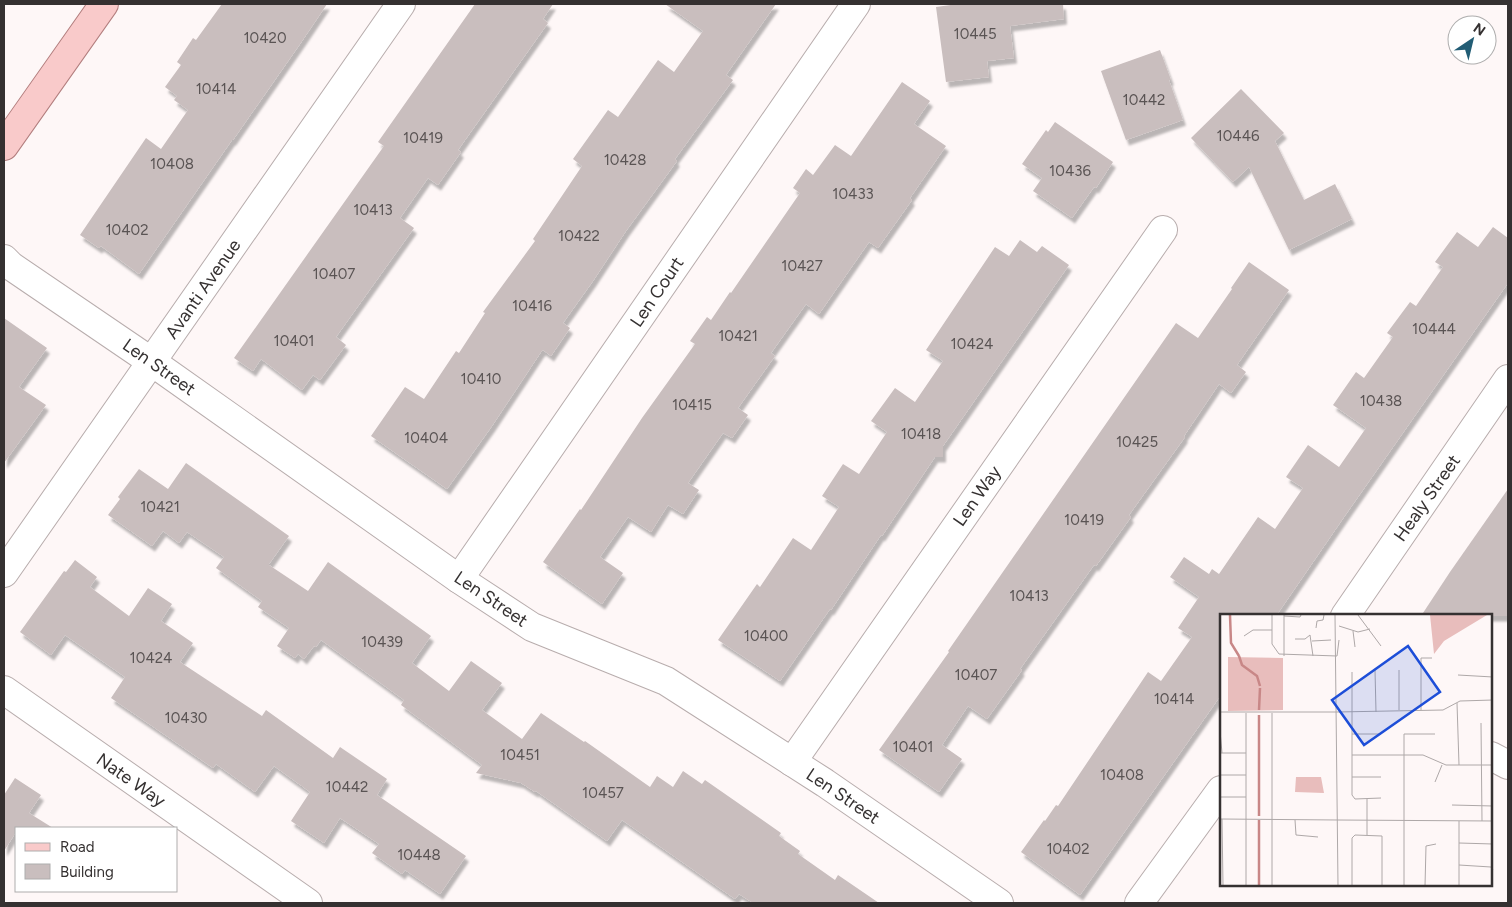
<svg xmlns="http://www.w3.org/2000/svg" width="1512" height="907" font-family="Figtree,sans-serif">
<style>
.building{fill:#c9bebe;filter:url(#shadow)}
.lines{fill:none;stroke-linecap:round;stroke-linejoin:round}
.minor-casing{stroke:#b8adad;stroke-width:30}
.major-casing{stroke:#b27e7e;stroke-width:30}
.minor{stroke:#fff;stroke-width:28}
.major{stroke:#f9caca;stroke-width:28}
.labels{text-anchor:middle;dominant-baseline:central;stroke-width:4;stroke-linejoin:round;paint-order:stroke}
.number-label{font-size:15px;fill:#5a5454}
.street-label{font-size:18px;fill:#353131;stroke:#fff}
.inset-river{fill:none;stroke:#c88787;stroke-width:2.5}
.inset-road{fill:none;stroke:#aea8a8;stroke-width:1}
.view{fill:#1d4ed8;fill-opacity:0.15;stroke:#1d4ed8;stroke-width:2.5}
.inset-edge{fill:none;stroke:#353131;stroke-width:2.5}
</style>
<defs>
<filter id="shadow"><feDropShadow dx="3" dy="5.5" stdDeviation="1" flood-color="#0004"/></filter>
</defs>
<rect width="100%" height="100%" fill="#fef7f7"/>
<g class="building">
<polygon points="222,4 327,4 300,44 233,140 232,140 139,274 101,246 99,248 80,235 146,138 161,149 188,110 174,100 177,96 165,87 181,65 177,62 193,38 196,40"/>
<polygon points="475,4 553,4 543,19 548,23 458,150 461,152 438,185 428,178 400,218 414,228 336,337 346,345 320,380 313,375 302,390 261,359 253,371 234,358 384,146 378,142"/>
<polygon points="665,4 776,4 726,75 733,80 675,159 677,161 626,231 593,281 563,323 570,328 551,356 543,350 541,352 492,426 447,489 371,436 405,387 424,399 456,351 459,353 485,313 483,312 535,241 533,239 582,166 573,159 608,110 618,117 658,60 674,72 703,31"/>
<polygon points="958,4 1063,4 1064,19 1010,26 1014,58 987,61 989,77 946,82 936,7"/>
<polygon points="1160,50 1171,80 1169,80 1183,120 1126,140 1101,71"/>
<polygon points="902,82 930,101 914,124 946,146 910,198 912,200 878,248 869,242 819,314 806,304 771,353 775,356 738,408 748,415 732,438 723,433 688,483 699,490 683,514 668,505 651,532 628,517 600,557 623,573 602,604 543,562 580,509 581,510 642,418 695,344 690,341 707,317 711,320 730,292 731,293 800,193 793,188 806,169 813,175 835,145 851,156"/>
<polygon points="1241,89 1284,133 1275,141 1304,200 1335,184 1352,219 1289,250 1249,167 1233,182 1191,138"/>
<polygon points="1055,122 1113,162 1096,188 1094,187 1072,218 1033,191 1042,178 1022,164 1046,130 1048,132"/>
<polygon points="1493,227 1508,238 1508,283 1344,517 1276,616 1221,616 1221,695 1080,895 1021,852 1044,820 1045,821 1056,805 1058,806 1148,672 1161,681 1192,637 1178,628 1199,597 1170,577 1184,557 1209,574 1212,569 1219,574 1258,517 1275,529 1303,488 1286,477 1308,445 1339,467 1366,428 1333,405 1356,372 1364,378 1393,337 1387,333 1410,302 1416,306 1443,267 1435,262 1457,232 1478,247"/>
<polygon points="1020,240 1037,252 1042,246 1069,265 943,446 943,457 935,457 882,536 881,535 831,610 830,609 780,681 718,640 757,584 760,587 793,538 811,550 839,507 822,496 843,464 859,474 887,432 871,421 895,388 915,402 943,361 926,350 995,247 1009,256"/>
<polygon points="1249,262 1289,290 1237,365 1246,372 1231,393 1219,384 1184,436 1185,437 1129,515 1131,517 1096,566 1094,565 1020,669 1022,670 987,719 968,706 942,745 962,759 939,792 879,750 949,652 948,651 1176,323 1198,338 1232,289 1231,288"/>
<polygon points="4,318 47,348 19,387 46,405 4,463"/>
<polygon points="186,463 289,536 269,564 269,565 308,591 328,562 431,636 412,663 449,691 471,661 502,683 482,710 522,739 541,713 584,742 585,741 650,787 657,776 673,787 683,771 702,784 705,780 781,833 779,836 800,851 798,854 835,880 838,875 879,903 753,903 739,894 735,899 622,820 607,841 536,791 535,792 521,783 476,773 482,765 401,705 404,700 321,640 316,647 314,646 304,659 298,654 295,658 277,646 289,628 258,607 262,601 216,568 224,557 187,532 179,543 163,531 152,546 108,515 120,499 118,497 139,469 168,489"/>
<polygon points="1508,489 1508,616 1421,616 1450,572"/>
<polygon points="75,560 97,577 90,587 129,616 148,588 172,604 161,621 193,643 180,662 262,716 266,710 333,758 340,747 387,779 377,795 466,856 440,894 405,870 402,874 372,853 379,844 340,818 324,843 291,821 310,792 274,766 255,792 216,764 213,768 152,726 111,698 125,677 65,635 51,655 20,632 64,571 66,572"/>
<polygon points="15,778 41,795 29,813 53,828 16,828 16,832 4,851 4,795"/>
</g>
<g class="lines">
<defs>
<g id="minor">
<polyline points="4,259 11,266 152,362 459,579 532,627 666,681 825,783 999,903"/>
<polyline points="4,573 401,4"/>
<polyline points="459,579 856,4"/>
<polyline points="1345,616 1508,379"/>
<polyline points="4,690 308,903"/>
<polyline points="1491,756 1508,765"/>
<polyline points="792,762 1163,230"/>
<polyline points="1139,903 1221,790"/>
</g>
<polyline id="major" points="4,146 104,4"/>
</defs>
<use href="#minor" class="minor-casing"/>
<use href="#major" class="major-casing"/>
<use href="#minor" class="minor"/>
<use href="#major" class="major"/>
</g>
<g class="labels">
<g class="number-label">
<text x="975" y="34">10445</text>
<text x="265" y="38">10420</text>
<text x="216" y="89">10414</text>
<text x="1144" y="100">10442</text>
<text x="1238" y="136">10446</text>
<text x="423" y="138">10419</text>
<text x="625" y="160">10428</text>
<text x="172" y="164">10408</text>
<text x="1070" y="171">10436</text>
<text x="853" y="194">10433</text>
<text x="373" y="210">10413</text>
<text x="127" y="230">10402</text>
<text x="579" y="236">10422</text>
<text x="802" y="266">10427</text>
<text x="334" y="274">10407</text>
<text x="532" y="306">10416</text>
<text x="1434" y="329">10444</text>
<text x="738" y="336">10421</text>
<text x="294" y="341">10401</text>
<text x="972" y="344">10424</text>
<text x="481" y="379">10410</text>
<text x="1381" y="401">10438</text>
<text x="692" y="405">10415</text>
<text x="921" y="434">10418</text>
<text x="426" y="438">10404</text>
<text x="1137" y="442">10425</text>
<text x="160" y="507">10421</text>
<text x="1084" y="520">10419</text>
<text x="1029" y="596">10413</text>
<text x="766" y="636">10400</text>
<text x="382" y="642">10439</text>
<text x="151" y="658">10424</text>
<text x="976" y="675">10407</text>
<text x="1174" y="699">10414</text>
<text x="186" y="718">10430</text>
<text x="913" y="747">10401</text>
<text x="520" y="755">10451</text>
<text x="1122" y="775">10408</text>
<text x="347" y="787">10442</text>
<text x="603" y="793">10457</text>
<text x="1068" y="849">10402</text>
<text x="419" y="855">10448</text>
</g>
<g class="street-label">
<text transform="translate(203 289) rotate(-55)">Avanti Avenue</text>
<text transform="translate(657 292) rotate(-56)">Len Court</text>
<text transform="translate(159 367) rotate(35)">Len Street</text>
<text transform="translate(977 496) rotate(-55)">Len Way</text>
<text transform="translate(1427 498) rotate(-55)">Healy Street</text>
<text transform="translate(491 599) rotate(34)">Len Street</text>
<text transform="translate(131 780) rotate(35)">Nate Way</text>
<text transform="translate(843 796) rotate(34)">Len Street</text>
</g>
</g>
<g transform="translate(1220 614)">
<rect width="272" height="272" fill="#fef7f7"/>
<path d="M 210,1 L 267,1 L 224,27 L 214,40 ZM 8,43 L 63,44 L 63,96 L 8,97 ZM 76,163 L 101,163 L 104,179 L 75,178 Z" fill="#e8bdbc"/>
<path class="inset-river" d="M 10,1 L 11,29 L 19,42M 19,42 L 22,51 L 37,62 L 40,72M 39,96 L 40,74M 39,101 L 39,202M 39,272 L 39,206"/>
<path class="inset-road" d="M 52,1 L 52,30 L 59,40 L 117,42M 64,1 L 64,42M 115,1 L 118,272M 138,1 L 161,32M 64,2 L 80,3 L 81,1M 119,12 L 138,18 L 150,15M 96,14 L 97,7 L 103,6 L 104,1M 133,17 L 135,33M 24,22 L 33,16 L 52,16M 75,25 L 85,25 L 90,21 L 93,42M 92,27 L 111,26M 117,42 L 119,26M 155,56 L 156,98M 179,56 L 179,96M 132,58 L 132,181 L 135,185 L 161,184M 238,61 L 273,63M 237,89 L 239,151M 201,96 L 201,44 L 212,44M 0,98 L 117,98M 117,98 L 223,96 L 240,87 L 273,86M 26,99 L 26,272M 52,99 L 52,272M 261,109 L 262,207M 0,117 L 2,139M 132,120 L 161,120M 0,139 L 26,139M 132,141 L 203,141 L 226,151 L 273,151M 0,161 L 26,161M 132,163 L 161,163M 215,168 L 222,151M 0,183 L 26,183M 147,185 L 147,221M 232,191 L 273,192M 0,205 L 118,206M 2,205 L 3,272M 75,206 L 76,221 L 98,223M 118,206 L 273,207M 239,207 L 239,272M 239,229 L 273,230M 239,251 L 271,253 L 273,256M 132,272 L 132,224 L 135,221 L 162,222 L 162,272M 184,272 L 184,120 L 215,120M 205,272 L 206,232 L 216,230"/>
<path class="view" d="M 188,32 L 220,78 L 144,131 L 112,86 Z"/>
<rect width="272" height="272" class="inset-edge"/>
</g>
<rect width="1512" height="907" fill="none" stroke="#353131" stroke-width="10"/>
<rect x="15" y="827" width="162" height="65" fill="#ffffff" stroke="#aeadad"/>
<rect x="25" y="843" width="25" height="8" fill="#f9caca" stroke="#aeadad"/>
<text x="60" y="852" font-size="15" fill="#353131">Road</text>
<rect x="25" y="864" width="25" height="15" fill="#c9bebe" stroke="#aeadad"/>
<text x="60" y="877" font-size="15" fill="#353131">Building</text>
<g transform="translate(1472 40) rotate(35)"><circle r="24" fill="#ffffff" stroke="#aeadad"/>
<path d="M0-4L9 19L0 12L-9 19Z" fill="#225d75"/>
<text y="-8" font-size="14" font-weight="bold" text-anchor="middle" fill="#353131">N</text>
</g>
</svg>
